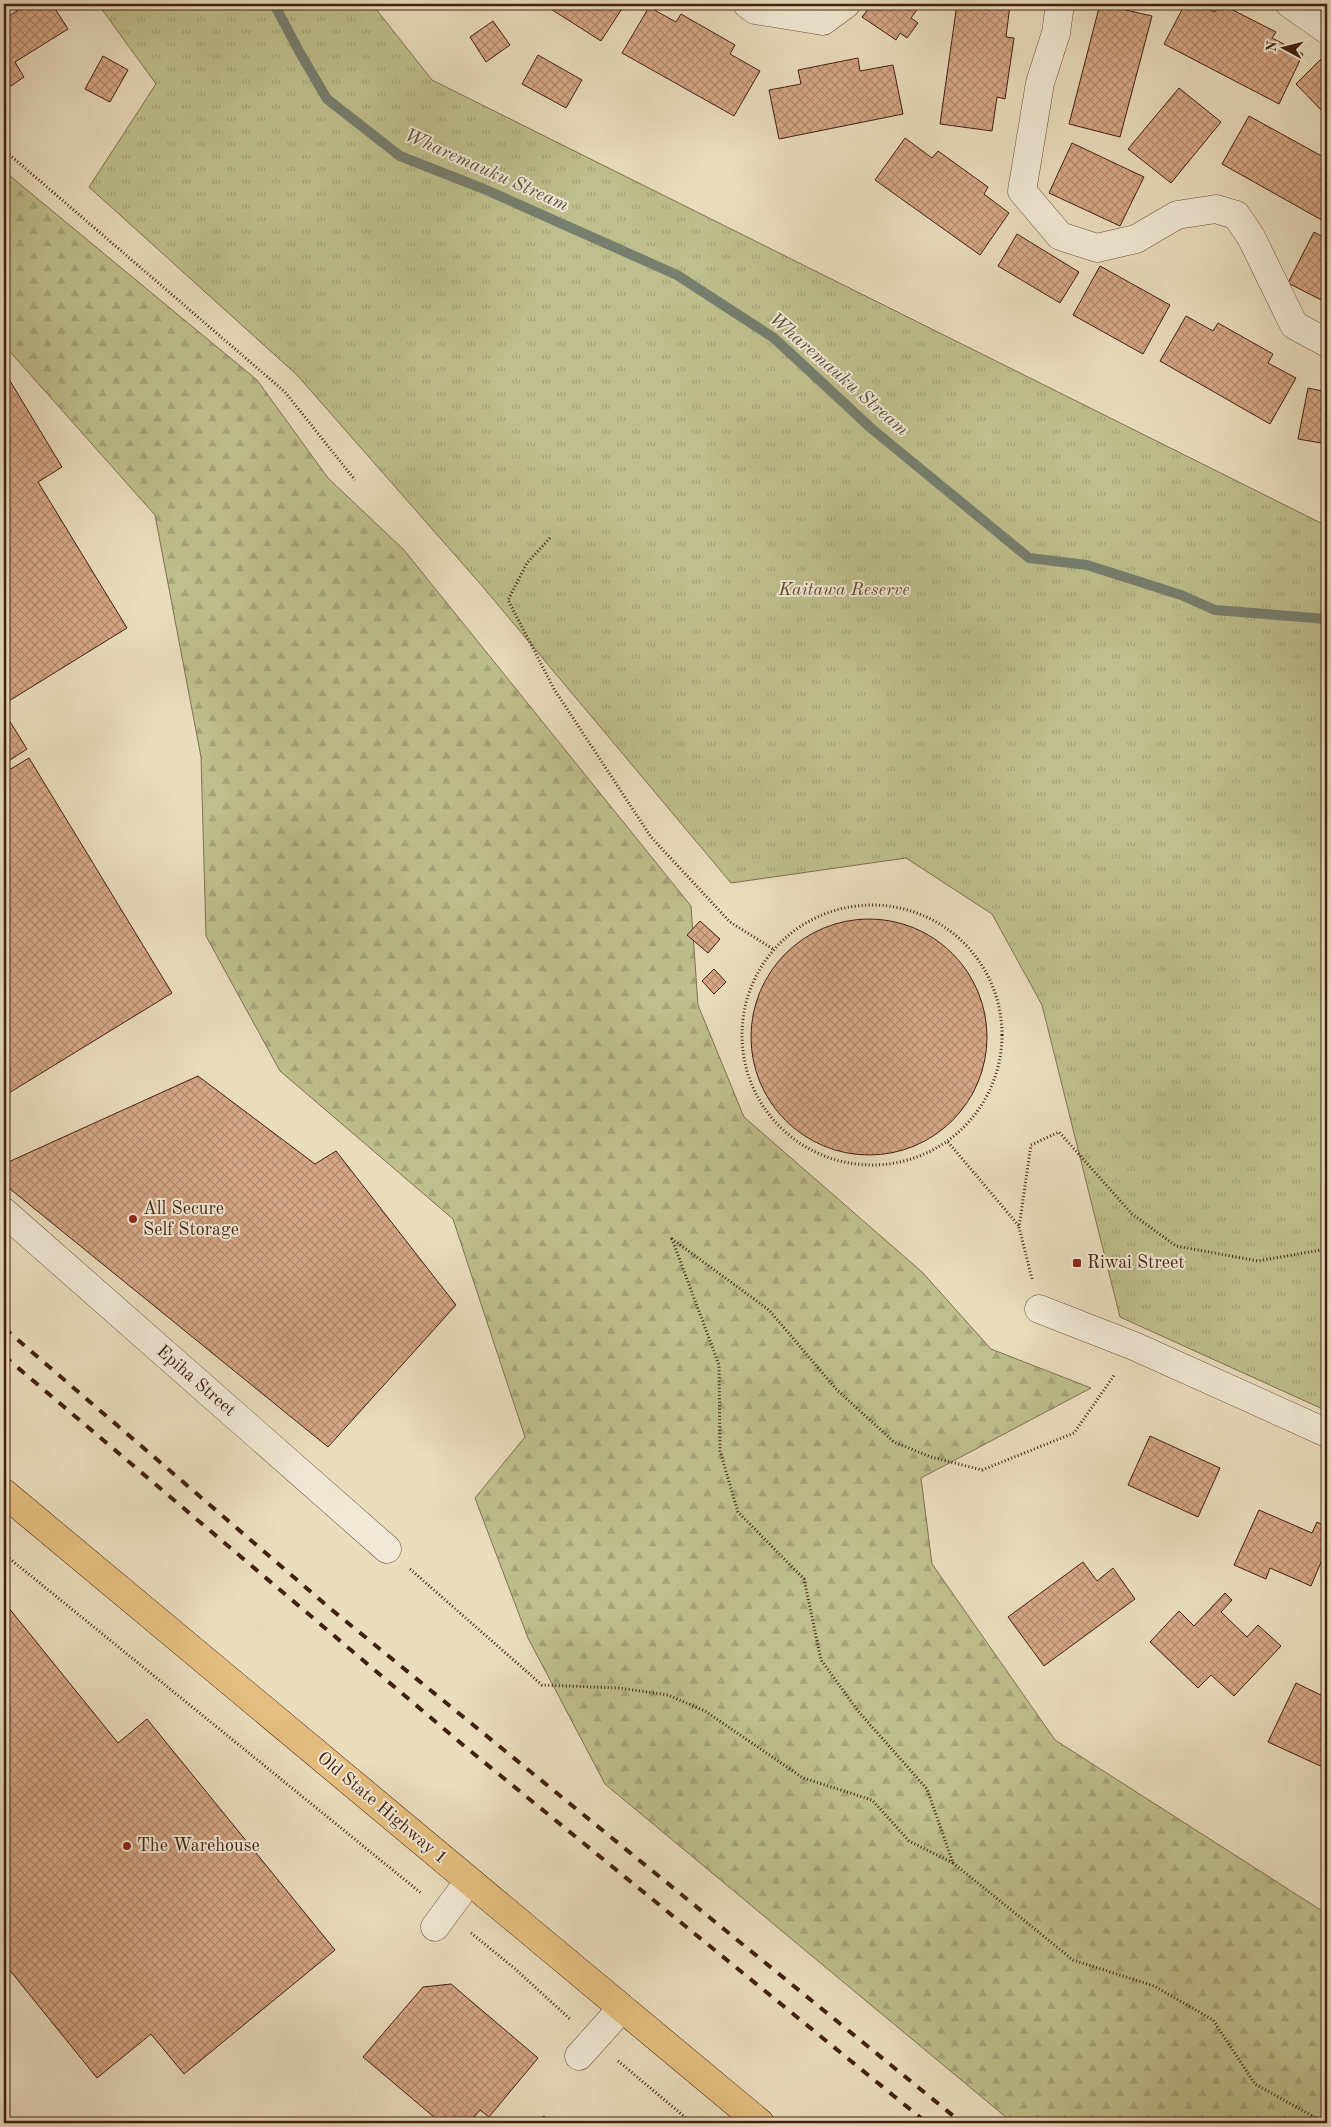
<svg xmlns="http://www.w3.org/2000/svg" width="1331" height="2127" font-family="'Old Standard TT',serif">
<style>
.forest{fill:url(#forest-firs);stroke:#80704e}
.park{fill:url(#park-tufts);stroke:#80704e}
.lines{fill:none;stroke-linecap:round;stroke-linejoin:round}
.stream{stroke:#767e6e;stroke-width:10}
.building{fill:url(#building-cross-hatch);stroke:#422011}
.minor-casing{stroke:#6c4f3c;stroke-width:29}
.major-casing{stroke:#422011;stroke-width:29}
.path{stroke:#422011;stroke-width:3;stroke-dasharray:1 2.5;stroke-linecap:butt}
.minor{stroke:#f1e9d5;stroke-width:28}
.major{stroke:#e5be7f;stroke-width:28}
.rail{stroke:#422011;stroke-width:4;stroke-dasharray:9 9;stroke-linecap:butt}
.poi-dot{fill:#8f2418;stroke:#f1e9d5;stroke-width:2}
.labels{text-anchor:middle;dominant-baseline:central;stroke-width:4;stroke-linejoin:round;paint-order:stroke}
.park-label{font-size:18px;font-style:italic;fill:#614830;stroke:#f1e9d5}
.poi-label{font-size:18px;fill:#422011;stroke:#f1e9d5;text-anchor:start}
.street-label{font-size:18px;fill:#422011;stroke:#f1e9d5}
.water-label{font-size:19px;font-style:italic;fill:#5c4f40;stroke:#f1e9d5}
</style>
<defs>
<pattern id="forest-firs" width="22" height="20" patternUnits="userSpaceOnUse" patternTransform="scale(1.25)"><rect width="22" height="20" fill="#bebf8c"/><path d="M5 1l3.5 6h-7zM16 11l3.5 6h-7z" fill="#a4a478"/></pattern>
<pattern id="park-tufts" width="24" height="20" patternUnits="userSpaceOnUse" patternTransform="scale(1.25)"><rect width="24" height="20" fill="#bebf8c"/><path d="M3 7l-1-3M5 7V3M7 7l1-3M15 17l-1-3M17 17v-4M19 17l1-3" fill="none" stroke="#a4a478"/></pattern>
<pattern id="building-cross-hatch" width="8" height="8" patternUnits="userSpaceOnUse" patternTransform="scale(1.25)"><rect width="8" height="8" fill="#d7a786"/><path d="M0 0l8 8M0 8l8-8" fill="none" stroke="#b0886c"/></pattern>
</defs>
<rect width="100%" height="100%" fill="#eaddbe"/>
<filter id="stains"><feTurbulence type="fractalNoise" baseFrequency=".004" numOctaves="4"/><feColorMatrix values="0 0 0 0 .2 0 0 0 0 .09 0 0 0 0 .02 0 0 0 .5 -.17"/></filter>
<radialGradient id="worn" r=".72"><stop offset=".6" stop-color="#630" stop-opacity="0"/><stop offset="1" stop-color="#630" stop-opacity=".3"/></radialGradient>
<polygon class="forest" points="4,171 257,380 328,478 404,550 691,906 698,1005 744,1117 922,1272 991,1349 1091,1388 921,1478 932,1564 1055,1740 1327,1914 1327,2123 1013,2123 605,1784 528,1638 475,1498 525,1437 453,1219 280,1071 206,936 201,757 155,515 4,345"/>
<polygon class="park" points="98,4 372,4 432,80 1327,526 1327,1411 1120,1317 1042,1005 992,914 906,858 731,883 483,587 297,375 89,187 156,84"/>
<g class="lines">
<polyline class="stream" points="274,4 300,53 327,99 400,156 484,189 677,275 774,338 872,429 1029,558 1087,565 1181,595 1215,610 1327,619"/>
</g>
<g class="building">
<polygon points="12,4 52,4 68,29 15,62 24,77 11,86 4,75 4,19 17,11"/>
<polygon points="543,4 625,4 601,41"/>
<polygon points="872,4 921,4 911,18 918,23 907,38 900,33 896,40 862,17"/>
<polygon points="957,4 1010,5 1006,37 1014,38 1005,99 997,97 992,131 940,124"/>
<polygon points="1100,4 1152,16 1120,137 1069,124"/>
<polygon points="1185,4 1198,4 1215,12 1221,4 1276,32 1272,38 1303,54 1279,104 1164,44"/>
<polygon points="649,7 676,22 681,14 735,45 730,54 760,71 734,116 622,53"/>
<polygon points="493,21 510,45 486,62 470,37"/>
<polygon points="538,55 582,80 566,108 522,84"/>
<polygon points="103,56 128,70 110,102 85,89"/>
<polygon points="858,58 860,71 893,65 903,114 779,139 769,90 801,84 798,70"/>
<polygon points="1322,58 1327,63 1327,116 1296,84"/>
<polygon points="1179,88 1221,122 1171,183 1128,149"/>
<polygon points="1249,116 1327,159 1327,223 1222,164"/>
<polygon points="905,138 932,158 938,151 988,187 984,194 1009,213 980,255 875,180"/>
<polygon points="1072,143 1144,177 1120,226 1049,193"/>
<polygon points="1314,232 1327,239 1327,303 1288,283"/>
<polygon points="1017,234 1079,272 1060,303 998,266"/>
<polygon points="1100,266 1170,305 1143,354 1073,315"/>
<polygon points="1186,316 1213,331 1218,323 1273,354 1268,363 1296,378 1270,424 1160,361"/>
<polygon points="4,371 62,467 38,482 127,628 4,704"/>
<polygon points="1308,388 1327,392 1327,444 1298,439"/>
<polygon points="4,712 27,749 4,764"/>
<polygon points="29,758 172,993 4,1096 4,773"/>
<circle cx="869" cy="1037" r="118"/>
<polygon points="700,921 720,939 708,953 687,935"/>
<polygon points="714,969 726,982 714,994 702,981"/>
<polygon points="198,1076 315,1164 336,1151 456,1305 328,1447 4,1184 4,1164"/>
<polygon points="1150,1436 1220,1468 1198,1517 1128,1485"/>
<polygon points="1259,1510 1312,1533 1317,1522 1325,1526 1322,1533 1327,1536 1327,1548 1311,1586 1270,1568 1266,1579 1234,1565"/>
<polygon points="1083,1562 1097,1581 1113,1568 1135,1599 1044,1666 1008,1617"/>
<polygon points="1225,1593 1232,1600 1221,1612 1247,1637 1258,1625 1281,1646 1234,1696 1211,1675 1198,1688 1150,1642 1179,1611 1194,1626"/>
<polygon points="4,1602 118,1743 147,1719 335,1950 184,2074 151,2034 97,2078 4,1963"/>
<polygon points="1296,1683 1327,1698 1327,1769 1268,1742"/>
<polygon points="451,1984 538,2058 489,2117 480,2110 469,2123 441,2123 363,2057 423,1987"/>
<polygon points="544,2116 551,2123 535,2123"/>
</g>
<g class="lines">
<defs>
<g id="minor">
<polyline points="747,4 755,10 823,21 846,4"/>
<polyline points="1060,4 1056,33 1040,83 1022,191 1060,236 1097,248 1136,239 1177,215 1216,209 1236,215 1251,237 1294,325 1327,343"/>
<polyline points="1290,4 1327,30"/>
<polyline points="4,1212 387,1549"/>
<polyline points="1039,1309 1134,1346 1327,1433"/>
<polyline points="435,1927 469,1881"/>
<polyline points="579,2056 622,2008"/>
</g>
<polyline id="major" points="4,1493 760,2123"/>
</defs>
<use href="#minor" class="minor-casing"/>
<use href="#major" class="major-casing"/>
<g class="path">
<polyline points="4,150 285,392 355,480"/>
<polyline points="550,538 527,563 508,600 554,689 651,837 730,922 773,949"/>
<circle cx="872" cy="1035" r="130"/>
<polyline points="948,1142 1019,1226"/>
<polyline points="1032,1279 1019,1227 1031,1145 1059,1132 1132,1214 1176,1246 1258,1261 1321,1250 1327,1246"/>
<polyline points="4,1554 421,1893"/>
<polyline points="410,1569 542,1685 619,1688 668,1695 705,1711 803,1778 872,1800 909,1841 953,1863 927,1789 858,1711 821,1660 804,1579 738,1512 720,1451 719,1365 672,1239 769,1310 837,1390 894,1442 931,1457 982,1470 1074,1433 1115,1374"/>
<polyline points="953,1863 1073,1960 1154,1986 1213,2020 1255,2084 1325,2123"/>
<polyline points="471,1933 513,1967 570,2019"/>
<polyline points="618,2061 692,2123"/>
</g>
<use href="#minor" class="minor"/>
<use href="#major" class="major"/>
<g class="rail">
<polyline points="4,1328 332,1610 962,2123"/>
<polyline points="4,1356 463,1745 927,2123"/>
</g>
</g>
<g class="poi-dot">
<circle cx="133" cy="1219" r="5"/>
<rect x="1072" y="1258" width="10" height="10" rx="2.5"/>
<circle cx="127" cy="1846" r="5"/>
</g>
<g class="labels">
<g class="park-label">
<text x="844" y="590">Kaitawa Reserve</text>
</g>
<g class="poi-label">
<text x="143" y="1209">All Secure<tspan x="143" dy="21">Self Storage</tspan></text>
<text x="1087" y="1263">Riwai Street</text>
<text x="137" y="1846">The Warehouse</text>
</g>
<g class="street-label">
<text transform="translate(196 1381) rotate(41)">Epiha Street</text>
<text transform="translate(382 1808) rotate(40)">Old State Highway 1</text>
</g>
<g class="water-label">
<text transform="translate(486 171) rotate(24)">Wharemauku Stream</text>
<text transform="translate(838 375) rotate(41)">Wharemauku Stream</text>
</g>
</g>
<rect width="1331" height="2127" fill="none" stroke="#eaddbe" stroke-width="20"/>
<rect x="5" y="5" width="1321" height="2117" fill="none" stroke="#422011" stroke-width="2.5"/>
<rect x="10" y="10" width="1311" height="2107" fill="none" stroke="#422011"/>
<g transform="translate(1284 48) rotate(277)" stroke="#f1e9d5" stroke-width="4" paint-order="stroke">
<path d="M0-4L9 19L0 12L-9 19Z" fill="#422011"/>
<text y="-8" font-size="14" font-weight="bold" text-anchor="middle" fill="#422011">N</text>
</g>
<rect width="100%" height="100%" filter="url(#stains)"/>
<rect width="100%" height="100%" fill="url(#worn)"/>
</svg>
